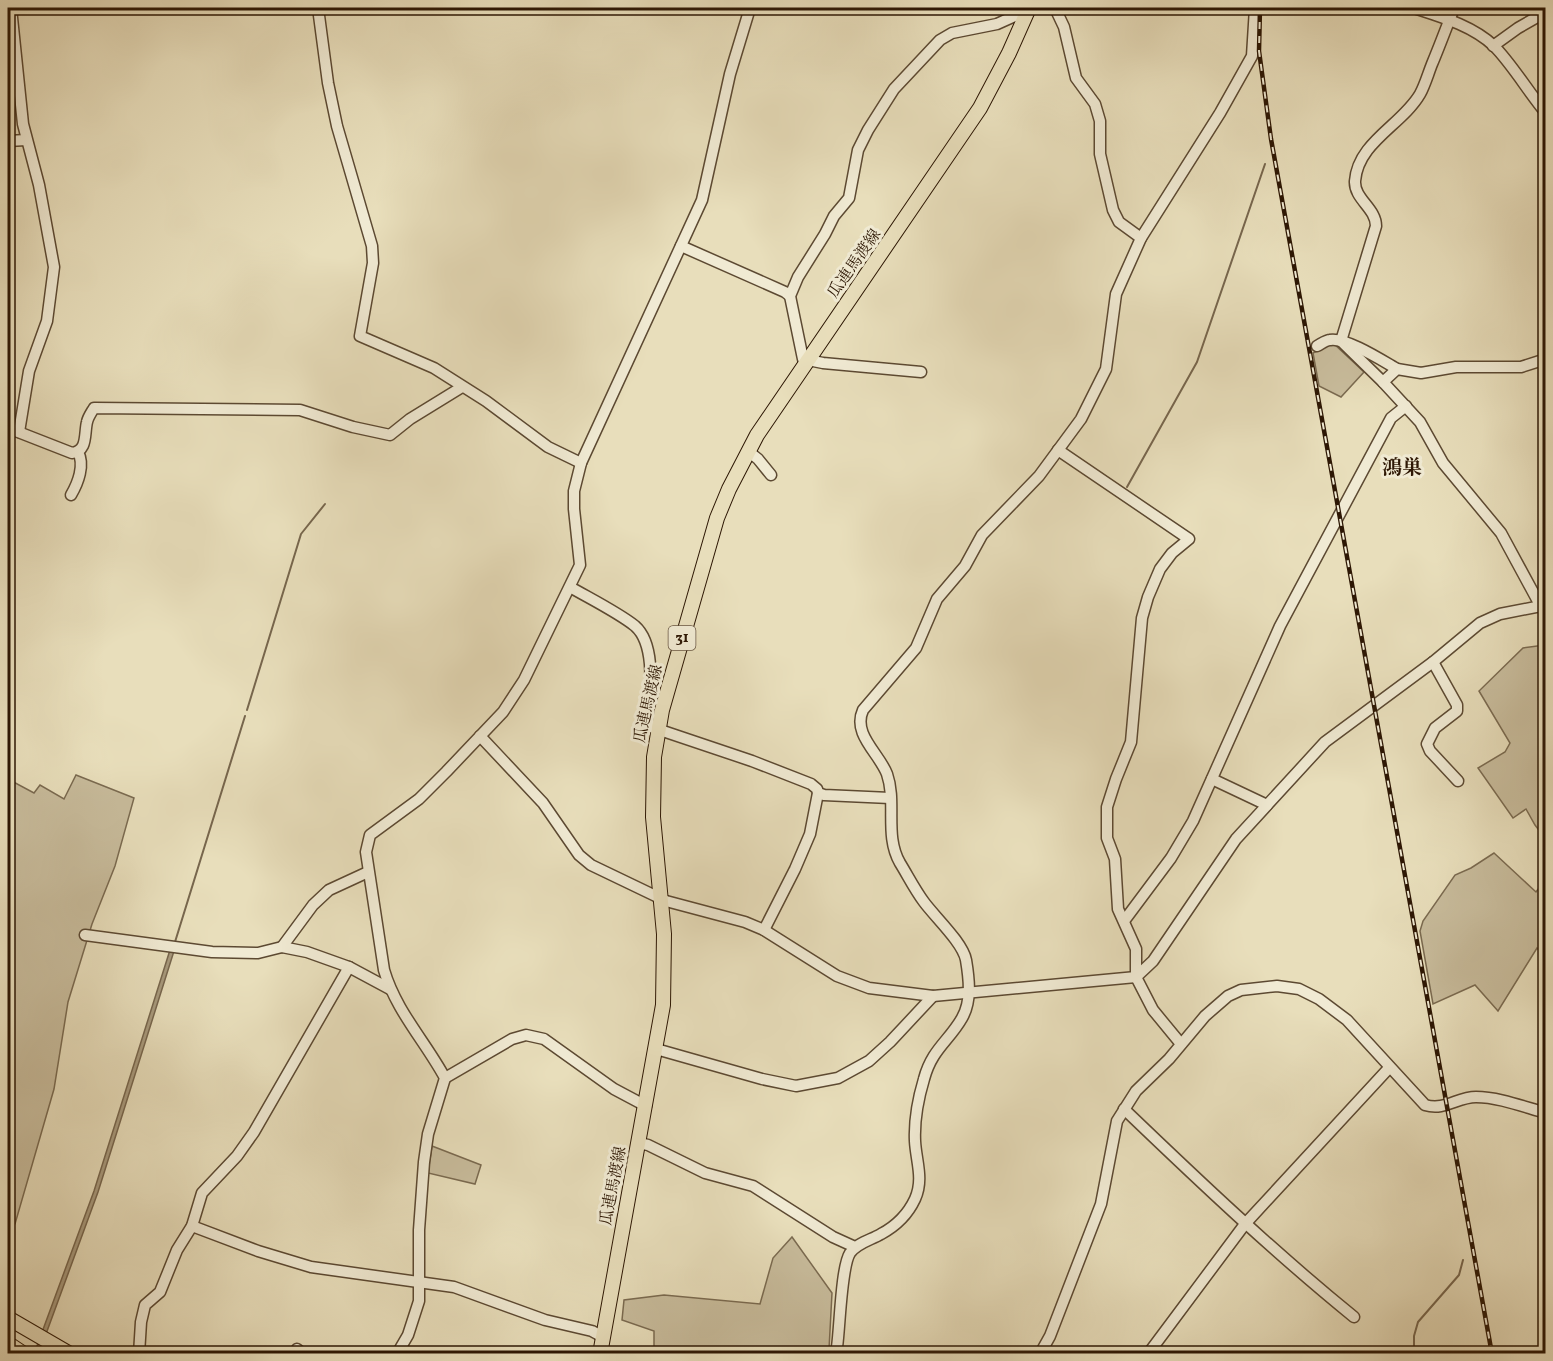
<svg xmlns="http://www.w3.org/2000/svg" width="1553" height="1361" font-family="Vollkorn,'Noto Serif JP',serif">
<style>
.green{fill:#c8bc9c;stroke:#7a6a50;stroke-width:1.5}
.water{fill:#a89a7d;stroke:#77664d;stroke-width:1.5}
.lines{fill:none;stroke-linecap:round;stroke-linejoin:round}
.stream{stroke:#77664d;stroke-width:2}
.minor-casing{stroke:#5c4932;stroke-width:13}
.major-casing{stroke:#2d1704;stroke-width:16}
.highway-casing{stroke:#2d1704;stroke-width:17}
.minor{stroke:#f0ead3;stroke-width:10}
.major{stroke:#e8debb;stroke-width:14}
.highway{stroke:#e8debb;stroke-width:15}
.rail-casing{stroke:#2d1704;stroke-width:4.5}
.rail{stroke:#f0ead3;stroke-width:2;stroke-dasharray:7;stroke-linecap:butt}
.labels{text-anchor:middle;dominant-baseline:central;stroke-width:6;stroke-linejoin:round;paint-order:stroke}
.shield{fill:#f0ead3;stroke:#685642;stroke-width:1.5}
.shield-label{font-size:15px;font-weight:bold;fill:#2d1704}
.street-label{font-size:16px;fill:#2d1704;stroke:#f0ead3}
.quarter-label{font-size:20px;font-weight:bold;fill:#2d1704;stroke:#f0ead3}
</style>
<rect width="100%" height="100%" fill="#e8debb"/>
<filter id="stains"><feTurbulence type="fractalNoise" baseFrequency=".00333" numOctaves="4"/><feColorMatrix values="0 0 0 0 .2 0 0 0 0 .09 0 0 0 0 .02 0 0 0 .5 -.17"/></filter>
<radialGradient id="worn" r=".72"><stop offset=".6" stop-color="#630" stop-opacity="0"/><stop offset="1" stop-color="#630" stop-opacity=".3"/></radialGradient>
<g class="green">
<polygon points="1333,343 1364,372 1341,397 1319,386 1313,353"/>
<polygon points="1545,645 1546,645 1545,838 1535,825 1526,809 1513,818 1478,768 1505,752 1510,743 1479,691 1523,648"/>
<polygon points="76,775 134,798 115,866 92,924 68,1002 54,1089 15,1224 8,1226 8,779 34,793 40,785 64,799"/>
<polygon points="1494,853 1536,892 1545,880 1545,957 1537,948 1498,1011 1475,985 1433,1004 1420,931 1423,921 1455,875 1471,868"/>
<polygon points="432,1146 481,1165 475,1184 428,1173"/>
<polygon points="792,1237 832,1293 829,1349 827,1353 654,1353 654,1331 622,1320 624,1300 664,1295 760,1304 773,1258"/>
</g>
<polygon class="water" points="170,950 174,951 98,1192 39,1353 34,1354 94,1191"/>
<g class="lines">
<g class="stream">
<polyline points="1127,487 1197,362 1265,164"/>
<polyline points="247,710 301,534 325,504"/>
<polyline points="175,942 245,716"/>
<polyline points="1414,1354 1414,1336 1418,1322 1459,1275 1463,1260"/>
</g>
<defs>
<g id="minor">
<polyline points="11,8 23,124 39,185 54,267 47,321 29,371 19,432"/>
<polyline points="318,8 328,83 337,126 372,246 373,263 360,336 434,368 486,401 548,447 581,463"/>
<polyline points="1055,8 1064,27 1076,78 1095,104 1100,121 1100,154 1113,210 1119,222 1141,238"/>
<path d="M 1414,8 C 1442,17 1473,26 1494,46 C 1512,64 1529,93 1546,113"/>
<polyline points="1493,46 1518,28 1546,12"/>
<polyline points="8,141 26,140"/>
<polyline points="681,246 785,292 790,296"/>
<path d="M 1341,341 L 1376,226 C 1376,208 1354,199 1355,181 C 1358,142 1402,125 1420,94 C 1425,85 1428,74 1432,64 C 1440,45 1447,26 1454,8"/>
<polyline points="1341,341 1383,382 1420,422 1443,463 1501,533 1540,605"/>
<path d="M 1317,346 C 1321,344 1326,340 1330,340 C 1346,337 1383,361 1397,369"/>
<polyline points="921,372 823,363 803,359 790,296 798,277 825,234 834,216 849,198 858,150 868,130 894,89 940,40 952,33 997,24 1028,10"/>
<polyline points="1383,382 1397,369 1421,373 1456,367 1521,367 1546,359"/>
<path d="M 8,428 L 72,453 C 88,451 84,434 87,422 C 88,417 91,413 94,408 L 300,410 L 353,427 L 390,435 L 410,419 L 462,387"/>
<polyline points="1058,450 1189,539 1172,553 1160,569 1148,597 1142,618 1131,742 1116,779 1107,807 1107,838 1115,859 1118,909 1136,949 1136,977 1153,1010 1181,1044"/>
<polyline points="748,451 758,459 771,475"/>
<path d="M 71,495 C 78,483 85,465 78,452"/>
<path d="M 570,587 C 589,598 619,613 635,626 C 658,646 649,699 648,726 L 752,761 L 811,784 L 817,789 L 818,793 L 810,834 L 795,869 L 764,930"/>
<polyline points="1433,662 1457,705 1457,711 1435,728 1427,744 1430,751 1458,781"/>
<polyline points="480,736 543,803 579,855 591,865 666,901 745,922 764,930 837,976 869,988 933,996 1136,977 1153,961 1236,839 1325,742 1433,662 1480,623 1500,614 1546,605"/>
<polyline points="1212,779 1267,805"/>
<polyline points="818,793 824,795 890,798"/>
<polyline points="1124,921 1171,858 1193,821 1280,626 1391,418 1406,406"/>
<polyline points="85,935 212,952 258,953 282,947 307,952 349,967 390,989"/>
<polyline points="282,947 313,905 329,890 368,872"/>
<polyline points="656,1049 762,1079 796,1086 838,1078 869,1061 890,1042 933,996"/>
<polyline points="445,1078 512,1039 526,1035 544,1039 614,1089 646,1106"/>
<path d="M 1124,1109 C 1199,1181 1274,1252 1354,1317"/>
<polyline points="639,1143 648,1145 705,1173 753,1186 833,1237 855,1247"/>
<polyline points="192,1226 258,1251 311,1267 454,1287 545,1320 592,1331 603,1337"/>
<polyline points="297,1349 303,1354"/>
<polyline points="139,1354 141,1322 145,1305 160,1292 177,1250 192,1226 202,1193 237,1156 254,1132 349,967"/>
<path d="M 397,1354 L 408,1335 L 419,1301 L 419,1230 L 424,1162 L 428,1134 L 445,1078 C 425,1041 396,1011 384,970 L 366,852 L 370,835 L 419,799 L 446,772 L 503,712 L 524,680 L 580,565 L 574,509 L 574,491 L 581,463 L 702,200 L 730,74 L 750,8"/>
<path d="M 834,1354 L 837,1347 C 840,1327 841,1267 850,1253 C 857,1243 871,1240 881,1234 C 896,1226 908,1214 915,1199 C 924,1179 916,1161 915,1141 C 914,1119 918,1099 924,1079 C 932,1049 949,1041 962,1018 C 972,1001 969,978 966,960 C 963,943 935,917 924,902 C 915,890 908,876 900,863 C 884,835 897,803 887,774 C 879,753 852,734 863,710 L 916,648 L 937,599 L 965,566 L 982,535 L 1039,476 L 1081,419 L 1106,369 L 1116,294 L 1141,238 L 1220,113 L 1252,56 L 1255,8"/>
<path d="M 1040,1354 L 1050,1336 L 1101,1204 L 1117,1121 L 1136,1091 L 1169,1059 L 1205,1016 L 1228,996 L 1241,990 L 1277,986 L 1299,989 L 1319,999 L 1347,1020 L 1425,1105 C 1445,1111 1457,1097 1476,1097 C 1499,1097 1524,1107 1546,1113"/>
<polyline points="1148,1354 1245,1224 1389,1068"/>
</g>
<g id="major">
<polyline points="8,1318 70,1354"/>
<polyline points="600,1354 663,1005 664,934 653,817 654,757 662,710 717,518 729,489 757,435 980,108 1009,53 1029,8"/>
</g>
<polyline id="highway" points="8,1344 23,1354"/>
</defs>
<use href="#minor" class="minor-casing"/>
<use href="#major" class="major-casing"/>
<use href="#highway" class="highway-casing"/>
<use href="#minor" class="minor"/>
<use href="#major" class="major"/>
<use href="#highway" class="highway"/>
<defs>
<polyline id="rail" points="1260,8 1259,51 1271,139 1492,1354"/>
</defs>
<use href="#rail" class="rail-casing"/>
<use href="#rail" class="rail"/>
</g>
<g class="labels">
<rect class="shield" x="668.5" y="626" width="27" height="24" rx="4.5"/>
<g class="shield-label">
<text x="682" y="638">31</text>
</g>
<g class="street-label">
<text transform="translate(855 264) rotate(-55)">瓜連馬渡線</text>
<text transform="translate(649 704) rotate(-77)">瓜連馬渡線</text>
<text transform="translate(614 1186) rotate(-79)">瓜連馬渡線</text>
</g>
<g class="quarter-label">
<text x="1402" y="469">鴻巣</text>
</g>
</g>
<rect width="1553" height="1361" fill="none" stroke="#e8debb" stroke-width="30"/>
<rect x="9" y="9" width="1535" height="1343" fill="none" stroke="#2d1704" stroke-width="3"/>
<rect x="15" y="15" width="1523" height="1331" fill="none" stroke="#2d1704" stroke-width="1.5"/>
<rect width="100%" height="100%" filter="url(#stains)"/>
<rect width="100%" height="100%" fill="url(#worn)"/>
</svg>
